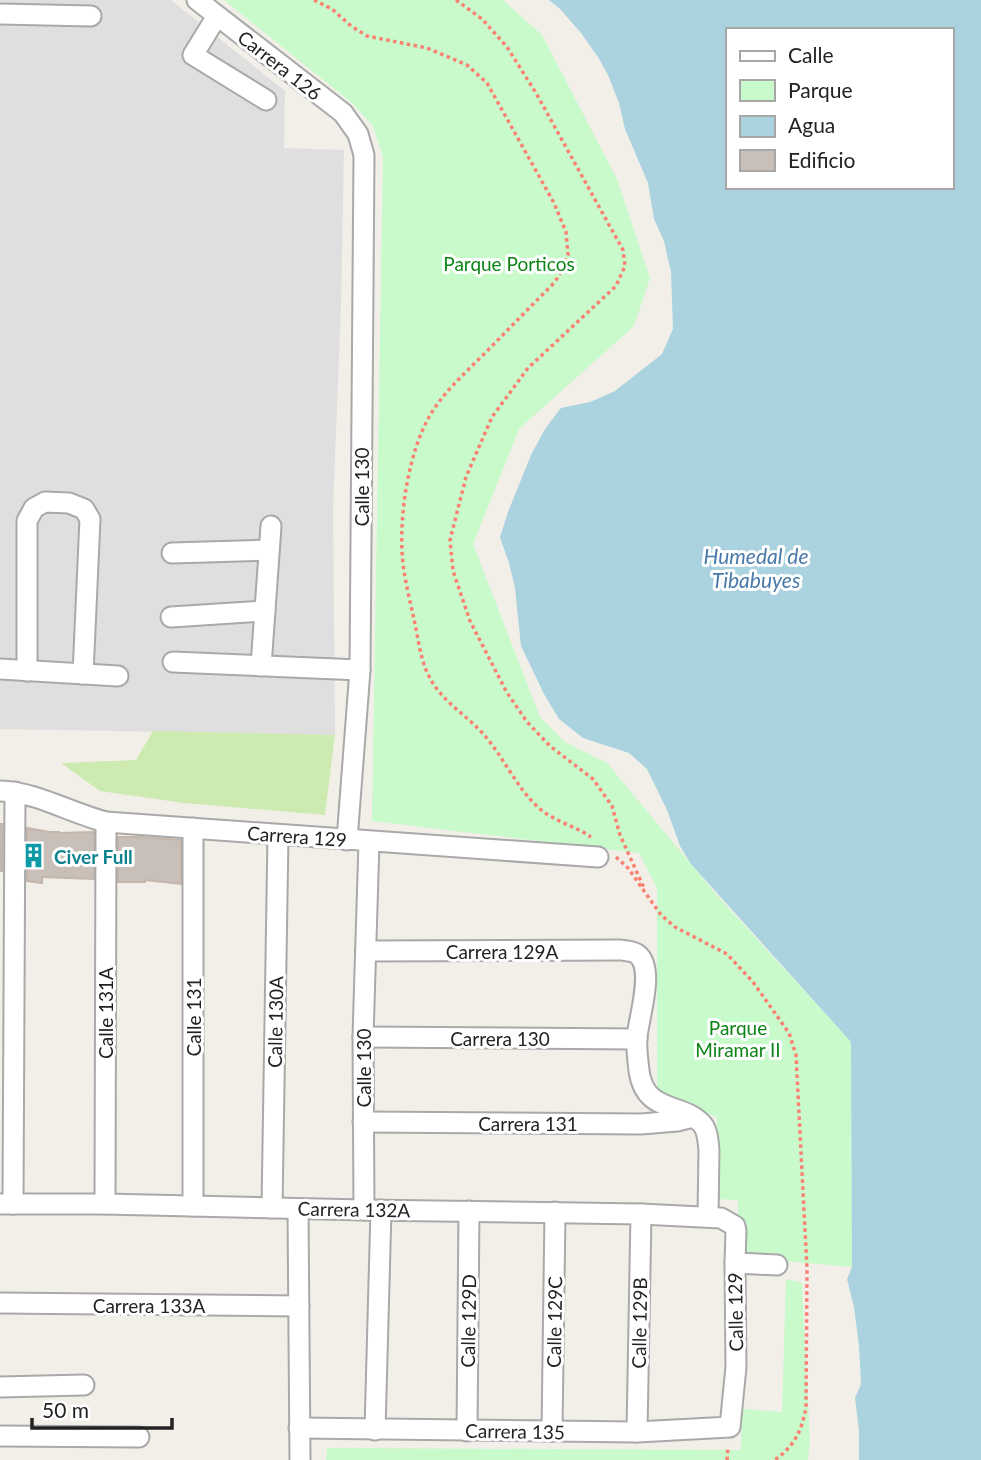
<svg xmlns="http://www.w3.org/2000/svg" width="981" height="1460" font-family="Lato,sans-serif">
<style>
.residential{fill:#e0dfdf}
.grass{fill:#cdebb0}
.park{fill:#c8facc}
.water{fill:#aad3df;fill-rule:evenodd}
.building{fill:#c7bfb8;stroke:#c4b6ab;stroke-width:2}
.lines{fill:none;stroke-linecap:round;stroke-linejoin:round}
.minor-casing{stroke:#a9a9a9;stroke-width:23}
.path{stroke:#fa8072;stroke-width:3.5;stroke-dasharray:3.5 3.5;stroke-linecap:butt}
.minor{stroke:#fff;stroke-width:19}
.labels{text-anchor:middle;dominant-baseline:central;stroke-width:6;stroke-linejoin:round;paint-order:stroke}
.street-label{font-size:19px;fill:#222;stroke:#fff}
.park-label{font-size:19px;fill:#0c8416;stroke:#fff}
.culture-label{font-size:19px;font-weight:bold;fill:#0d838f;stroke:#fff;text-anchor:start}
.water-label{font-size:21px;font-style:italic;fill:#4a7aab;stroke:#fff}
</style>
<rect width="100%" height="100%" fill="#f2efe9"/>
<polygon class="residential" points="0,0 171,0 285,91 284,148 344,150 341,306 333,509 335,735 0,729"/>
<polygon class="grass" points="153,731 335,735 325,815 184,803 100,791 61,763 136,760"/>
<g class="park">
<polygon points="224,0 503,0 542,35 617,179 650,278 634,326 519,429 473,544 540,717 565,742 607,763 715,893 851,1042 852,1267 738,1257 738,1200 716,1199 717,1117 657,1098 657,888 639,853 372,821 383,157 373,126 353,104"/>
<polygon points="786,1279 802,1283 810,1441 808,1460 326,1460 327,1448 741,1450 742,1409 782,1412"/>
</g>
<path class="water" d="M 549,0 L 981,0 L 981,1460 L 859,1460 L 859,1431 L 855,1398 L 861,1384 L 859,1346 L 854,1307 L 847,1279 L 852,1267 L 851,1042 L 691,864 L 680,846 L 667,810 L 647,769 L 629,753 L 583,738 L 559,719 L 544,694 L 521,646 L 515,588 L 509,563 L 500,537 L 508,512 L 531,455 L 545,429 L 561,408 L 590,402 L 615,391 L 662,354 L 673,329 L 671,272 L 664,241 L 654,219 L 648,183 L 625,129 L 619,103 L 608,75 L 598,57 L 581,33 L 560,9 ZM 727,30 L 951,30 L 951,187 L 727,187 Z"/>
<g class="building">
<polygon points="0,824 3,824 2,871 0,871"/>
<polygon points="27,828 50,832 59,832 59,833 94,832 94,879 42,877 42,883 27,881"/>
<polygon points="118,837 142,837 181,840 181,884 145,880 145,882 118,882"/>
</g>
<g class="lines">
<defs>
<g id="minor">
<polyline points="197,0 343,113 358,134 364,155 360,670 347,840"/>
<polyline points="0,14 91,16"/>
<polyline points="217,16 193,55 266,100"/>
<polyline points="172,553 269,550"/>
<polyline points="171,617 265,611"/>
<polyline points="173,662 360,670"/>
<polyline points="261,666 271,526"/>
<polyline points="0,669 118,676"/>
<polyline points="27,671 27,521 34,508 45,502 69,503 84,509 90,519 83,674"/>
<path d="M 0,791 C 37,792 70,813 106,822 L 598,857"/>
<polyline points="193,828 193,1206"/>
<path d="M 366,951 L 621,950 C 627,951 633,951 637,954 C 656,968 638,1019 637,1038 C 636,1048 638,1060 639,1071 C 645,1114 682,1102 702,1124 C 708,1131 708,1141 709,1150 L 708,1217"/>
<polyline points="363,1037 637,1039"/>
<polyline points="363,1122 641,1124 677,1121 693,1117"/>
<polyline points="0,1204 105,1204 364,1210 641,1214 721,1218 735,1226 736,1231 735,1263 736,1367 730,1427 637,1432 299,1428"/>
<polyline points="13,1204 15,792"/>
<polyline points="105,1204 106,822"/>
<polyline points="272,1208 278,835"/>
<polyline points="298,1209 300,1460"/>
<polyline points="364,1210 363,1037 369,842"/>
<polyline points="735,1263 777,1265"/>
<polyline points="0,1303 299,1306"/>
<polyline points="0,1387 84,1385"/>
<polyline points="375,1430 381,1210"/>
<polyline points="467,1431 469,1211"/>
<polyline points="552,1431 555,1212"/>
<polyline points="637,1432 641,1214"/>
<polyline points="0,1436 139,1437"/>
</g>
</defs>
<use href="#minor" class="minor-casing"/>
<g class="path">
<path d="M 314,0 L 332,9 L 351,26 L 367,36 L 427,48 L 467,65 L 487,83 L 554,203 L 566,232 L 568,255 L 562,270 L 555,282 C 530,307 506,332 481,357 C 462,376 442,394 429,417 C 409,453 400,510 402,551 C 403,575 410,600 415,624 C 419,643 421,663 431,680 C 445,705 472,718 489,741 C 506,762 519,791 540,809 C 554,821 575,826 591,837"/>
<polyline points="456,0 482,19 507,47 536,93 623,250 625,266 616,286 528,368 492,417 466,477 450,540 453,571 470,621 506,691 527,722 550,746 593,779 612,806 620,835 644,888"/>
<path d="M 616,857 L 628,868 L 661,915 L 675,927 L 727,954 L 753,982 L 789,1033 L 796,1055 L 807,1269 L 806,1408 C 801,1432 795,1445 775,1460"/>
<polyline points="727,1460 728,1446"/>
</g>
<use href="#minor" class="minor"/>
</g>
<defs>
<symbol id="building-bare" viewBox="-9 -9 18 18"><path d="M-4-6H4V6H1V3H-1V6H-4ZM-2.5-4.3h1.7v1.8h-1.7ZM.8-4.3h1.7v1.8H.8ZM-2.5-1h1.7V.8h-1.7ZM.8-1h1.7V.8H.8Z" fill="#0f9aa8" stroke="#fff" stroke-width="2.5" paint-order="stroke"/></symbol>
</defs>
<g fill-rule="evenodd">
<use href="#building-bare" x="16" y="838" width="35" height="35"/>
</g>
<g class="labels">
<g class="street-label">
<text transform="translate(280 65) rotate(38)">Carrera 126</text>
<text transform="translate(361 487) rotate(-90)">Calle 130</text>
<text transform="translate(297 836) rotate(4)">Carrera 129</text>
<text x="502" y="951">Carrera 129A</text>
<text transform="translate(105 1013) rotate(-90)">Calle 131A</text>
<text transform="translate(193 1017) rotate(-90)">Calle 131</text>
<text transform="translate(275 1022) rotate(-89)">Calle 130A</text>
<text x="500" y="1038">Carrera 130</text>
<text transform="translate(363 1068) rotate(-90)">Calle 130</text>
<text x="528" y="1123">Carrera 131</text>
<text transform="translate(354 1209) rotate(1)">Carrera 132A</text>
<text x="149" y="1305">Carrera 133A</text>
<text transform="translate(735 1312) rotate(-91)">Calle 129</text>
<text transform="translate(468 1321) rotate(-89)">Calle 129D</text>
<text transform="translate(554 1322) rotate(-89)">Calle 129C</text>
<text transform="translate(639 1323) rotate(-89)">Calle 129B</text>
<text transform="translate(515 1431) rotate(1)">Carrera 135</text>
</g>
<g class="park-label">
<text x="509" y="263">Parque Porticos</text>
<text x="738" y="1027">Parque<tspan x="738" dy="22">Miramar II</tspan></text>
</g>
<g class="culture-label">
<text x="54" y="856">Civer Full</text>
</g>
<g class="water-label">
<text x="756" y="555">Humedal de<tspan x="756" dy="24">Tibabuyes</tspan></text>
</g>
</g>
<rect x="726" y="28" width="228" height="161" fill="#ffffff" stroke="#a7a7a7" stroke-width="2"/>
<rect x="740" y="51" width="35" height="10" fill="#ffffff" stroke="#a7a7a7" stroke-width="2"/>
<text x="788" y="63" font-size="21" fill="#222222">Calle</text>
<rect x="740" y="80" width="35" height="21" fill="#c8facc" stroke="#a7a7a7" stroke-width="2"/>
<text x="788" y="98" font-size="21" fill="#222222">Parque</text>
<rect x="740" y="116" width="35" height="21" fill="#aad3df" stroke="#a7a7a7" stroke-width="2"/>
<text x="788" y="133" font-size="21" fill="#222222">Agua</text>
<rect x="740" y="150" width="35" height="21" fill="#c7bfb8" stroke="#a7a7a7" stroke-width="2"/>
<text x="788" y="168" font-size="21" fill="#222222">Edificio</text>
<path d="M32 1418v10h140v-10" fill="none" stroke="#222222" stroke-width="3.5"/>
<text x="42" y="1418" font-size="21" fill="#222222" stroke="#ffffff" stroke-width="5" paint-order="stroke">50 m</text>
</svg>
